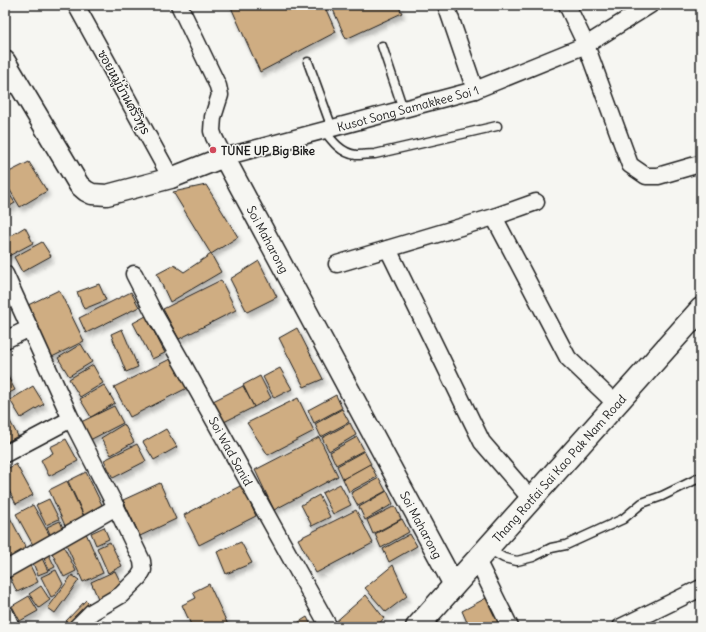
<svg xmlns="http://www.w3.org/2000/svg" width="706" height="632" font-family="Delius,'Playpen Sans Thai',sans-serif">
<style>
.building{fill:#cfad82;stroke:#1c1c1c;filter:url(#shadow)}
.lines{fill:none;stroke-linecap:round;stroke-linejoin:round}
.service-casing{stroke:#1c1c1c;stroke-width:11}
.minor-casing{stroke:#1c1c1c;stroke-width:19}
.tertiary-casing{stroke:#1c1c1c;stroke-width:23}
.secondary-casing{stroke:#1c1c1c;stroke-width:25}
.service{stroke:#f6f6f2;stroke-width:8}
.minor{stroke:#f6f6f2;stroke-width:16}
.tertiary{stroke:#f6f6f2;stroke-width:20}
.secondary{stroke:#f6f6f2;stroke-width:22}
.poi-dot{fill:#d1495b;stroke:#f6f6f2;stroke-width:1.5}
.labels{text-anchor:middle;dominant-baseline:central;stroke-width:3;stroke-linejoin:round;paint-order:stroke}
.street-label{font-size:12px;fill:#1c1c1c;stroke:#f6f6f2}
.poi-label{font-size:12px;font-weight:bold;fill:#1c1c1c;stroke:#f6f6f2;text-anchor:start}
</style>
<defs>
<filter id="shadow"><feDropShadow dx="2.5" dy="4.5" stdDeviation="2" flood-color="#0004"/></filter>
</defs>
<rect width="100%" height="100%" fill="#f6f6f2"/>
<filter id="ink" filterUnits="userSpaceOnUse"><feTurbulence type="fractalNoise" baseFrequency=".025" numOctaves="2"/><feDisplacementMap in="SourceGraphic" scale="8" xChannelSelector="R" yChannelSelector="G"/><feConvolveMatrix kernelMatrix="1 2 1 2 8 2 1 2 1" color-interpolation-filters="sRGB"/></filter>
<g filter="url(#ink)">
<g class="building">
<polygon points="230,5 324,5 336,32 260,72"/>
<polygon points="331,5 398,5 402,13 346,39"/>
<polygon points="29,162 47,191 20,207 5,182 5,174"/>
<polygon points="206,185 238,237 211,254 173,192"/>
<polygon points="5,187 15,203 5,209"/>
<polygon points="25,227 33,243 5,258 5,239"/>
<polygon points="42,242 51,256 22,272 14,257"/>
<polygon points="211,254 221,272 170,302 157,274 174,265 184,272"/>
<polygon points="259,261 277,297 247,312 230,279"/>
<polygon points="221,280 236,310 179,339 163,309"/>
<polygon points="99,284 106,300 84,309 77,292"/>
<polygon points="59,290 84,341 52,357 26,306"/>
<polygon points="131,292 139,307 86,333 79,318"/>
<polygon points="146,316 165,353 152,359 133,323"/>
<polygon points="297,328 323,379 304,387 279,338"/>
<polygon points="122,329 138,367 126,372 111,334"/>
<polygon points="81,344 92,362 69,376 58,358"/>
<polygon points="172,358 187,388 130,417 114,387"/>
<polygon points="93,365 103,383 80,397 69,379"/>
<polygon points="280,368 292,389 274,398 263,377"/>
<polygon points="5,371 15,390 5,395"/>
<polygon points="260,376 271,398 254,407 243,385"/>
<polygon points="104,385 115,403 91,417 80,399"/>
<polygon points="33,386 44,404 21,418 10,400"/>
<polygon points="243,386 254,407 222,423 211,402"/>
<polygon points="336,395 342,408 314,423 308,410"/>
<polygon points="298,398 314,431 268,455 247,423"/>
<polygon points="114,406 123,423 90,440 81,422"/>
<polygon points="342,409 349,422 321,437 315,424"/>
<polygon points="5,412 18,436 5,443"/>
<polygon points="350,423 356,435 329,451 322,438"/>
<polygon points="124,424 134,442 111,455 101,438"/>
<polygon points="166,429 177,447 154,460 143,442"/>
<polygon points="319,437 338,476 274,510 255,470"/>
<polygon points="357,437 364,450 336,465 330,452"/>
<polygon points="66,439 78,461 49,476 41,460 53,453 50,447"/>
<polygon points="137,444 146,461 113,478 104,460"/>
<polygon points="364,451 371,464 343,479 337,466"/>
<polygon points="16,464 33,495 16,504 5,483 5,470"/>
<polygon points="370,464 377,477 349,492 343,479"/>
<polygon points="86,472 105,511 86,520 68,481"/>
<polygon points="379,478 386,491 358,506 351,493"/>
<polygon points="67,481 86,521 67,530 49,490"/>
<polygon points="160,483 176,519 140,536 123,500"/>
<polygon points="340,484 351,505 333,514 322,493"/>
<polygon points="242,485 256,516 199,545 184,515"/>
<polygon points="387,491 393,504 365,520 359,507"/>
<polygon points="319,495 330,517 312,526 301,505"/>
<polygon points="49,499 59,519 46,525 36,505"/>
<polygon points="33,505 50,536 33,545 16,514"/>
<polygon points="395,506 401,519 373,534 367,520"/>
<polygon points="5,508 27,550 5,561"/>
<polygon points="356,510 373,543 316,573 298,539"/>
<polygon points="402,519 409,532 381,548 375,534"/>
<polygon points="60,521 65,533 52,539 47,527"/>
<polygon points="104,527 109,539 96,545 91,533"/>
<polygon points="86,533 103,573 83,582 65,542"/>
<polygon points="410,534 417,546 389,562 383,549"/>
<polygon points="110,542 122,566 108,573 97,548"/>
<polygon points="241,542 252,563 226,574 217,552"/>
<polygon points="63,545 76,571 64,577 51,551"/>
<polygon points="48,553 55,567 49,570 43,556"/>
<polygon points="41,556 48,571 38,575 32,561"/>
<polygon points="30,565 38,582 17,592 9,575"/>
<polygon points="393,565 407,596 386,612 365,588"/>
<polygon points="56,570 63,584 55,595 51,597 41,577"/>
<polygon points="115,571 124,589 99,601 91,582"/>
<polygon points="72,575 79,580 55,613 48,608"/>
<polygon points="209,584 229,627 192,627 182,605 196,598 193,592"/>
<polygon points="41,586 50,600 39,608 29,594"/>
<polygon points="366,595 384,618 376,627 335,627 333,624"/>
<polygon points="29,596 38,611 20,621 12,606"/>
<polygon points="488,597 502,627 469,627 462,611"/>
<polygon points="86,600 92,606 73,627 66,621"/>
<polygon points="307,617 312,627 291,627"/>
<polygon points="103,621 109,627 98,627"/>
<polygon points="462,622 465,627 452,627"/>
</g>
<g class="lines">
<defs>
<g id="service">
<polyline points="382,46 403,109"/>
<polyline points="308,62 332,128"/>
<polyline points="5,92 17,83"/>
<path d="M 324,130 C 332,141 341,153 356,155 C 362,155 369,154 375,154 L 497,126"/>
<polyline points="488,549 504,558 517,561 533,557 551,548 566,545 623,519 642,503 662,496 701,477"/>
</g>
<g id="minor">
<polyline points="76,5 171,178"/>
<path id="s1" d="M 179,5 L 218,86 L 220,95 L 213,117 L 212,131 L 214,137 L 224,157 L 475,90 L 586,45 L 650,5"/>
<polyline points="446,5 475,90"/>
<polyline points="567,5 586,45 630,165 646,176 658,176 696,165"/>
<polyline points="494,217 568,358 616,404"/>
<polyline points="388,249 482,442 531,499"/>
<polyline points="337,264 494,217 536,202"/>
<polyline points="5,274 71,419 116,507 142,561 143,570 139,577 121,595 92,612 77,627"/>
<path id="s2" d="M 134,274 L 155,315 L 184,366 L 329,627"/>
<polyline points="5,340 30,328"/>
<polyline points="5,454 71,419"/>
<polyline points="477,560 510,627"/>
<polyline points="5,570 116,507"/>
<polyline points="5,613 11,627"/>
<polyline points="621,627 701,588"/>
</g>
<g id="tertiary">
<path id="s3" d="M 5,61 L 79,185 L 86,191 L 92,194 L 107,195 L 171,178 L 224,157 L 454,585"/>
</g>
<g id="secondary">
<path id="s4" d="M 417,627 L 701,309"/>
</g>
</defs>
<use href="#service" class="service-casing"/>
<use href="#minor" class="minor-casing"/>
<use href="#tertiary" class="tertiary-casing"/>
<use href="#secondary" class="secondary-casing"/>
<use href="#service" class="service"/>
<use href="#minor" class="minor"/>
<use href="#tertiary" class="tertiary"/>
<use href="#secondary" class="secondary"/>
</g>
</g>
<circle class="poi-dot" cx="213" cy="150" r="4"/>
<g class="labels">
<g class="street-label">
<text transform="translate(124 92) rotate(61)">ซอยหมู่บ้านศรีวิฑูร</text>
<text stroke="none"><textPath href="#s1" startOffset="355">Kusot Song Samakkee Soi 1</textPath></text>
<text stroke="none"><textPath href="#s3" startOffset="392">Soi Maharong</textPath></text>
<text stroke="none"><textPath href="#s2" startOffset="202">Soi Wad Sanid</textPath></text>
<text stroke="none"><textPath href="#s4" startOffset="213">Thang Rotfai Sai Kao Pak Nam Road</textPath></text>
<text stroke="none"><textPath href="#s3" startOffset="716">Soi Maharong</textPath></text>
</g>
<g class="poi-label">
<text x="221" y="150">TUNE UP Big Bike</text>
</g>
</g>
<rect width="706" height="632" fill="none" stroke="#f6f6f2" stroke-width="20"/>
<rect x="10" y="10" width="686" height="612" fill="none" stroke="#1c1c1c" stroke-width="1.5" filter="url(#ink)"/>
</svg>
